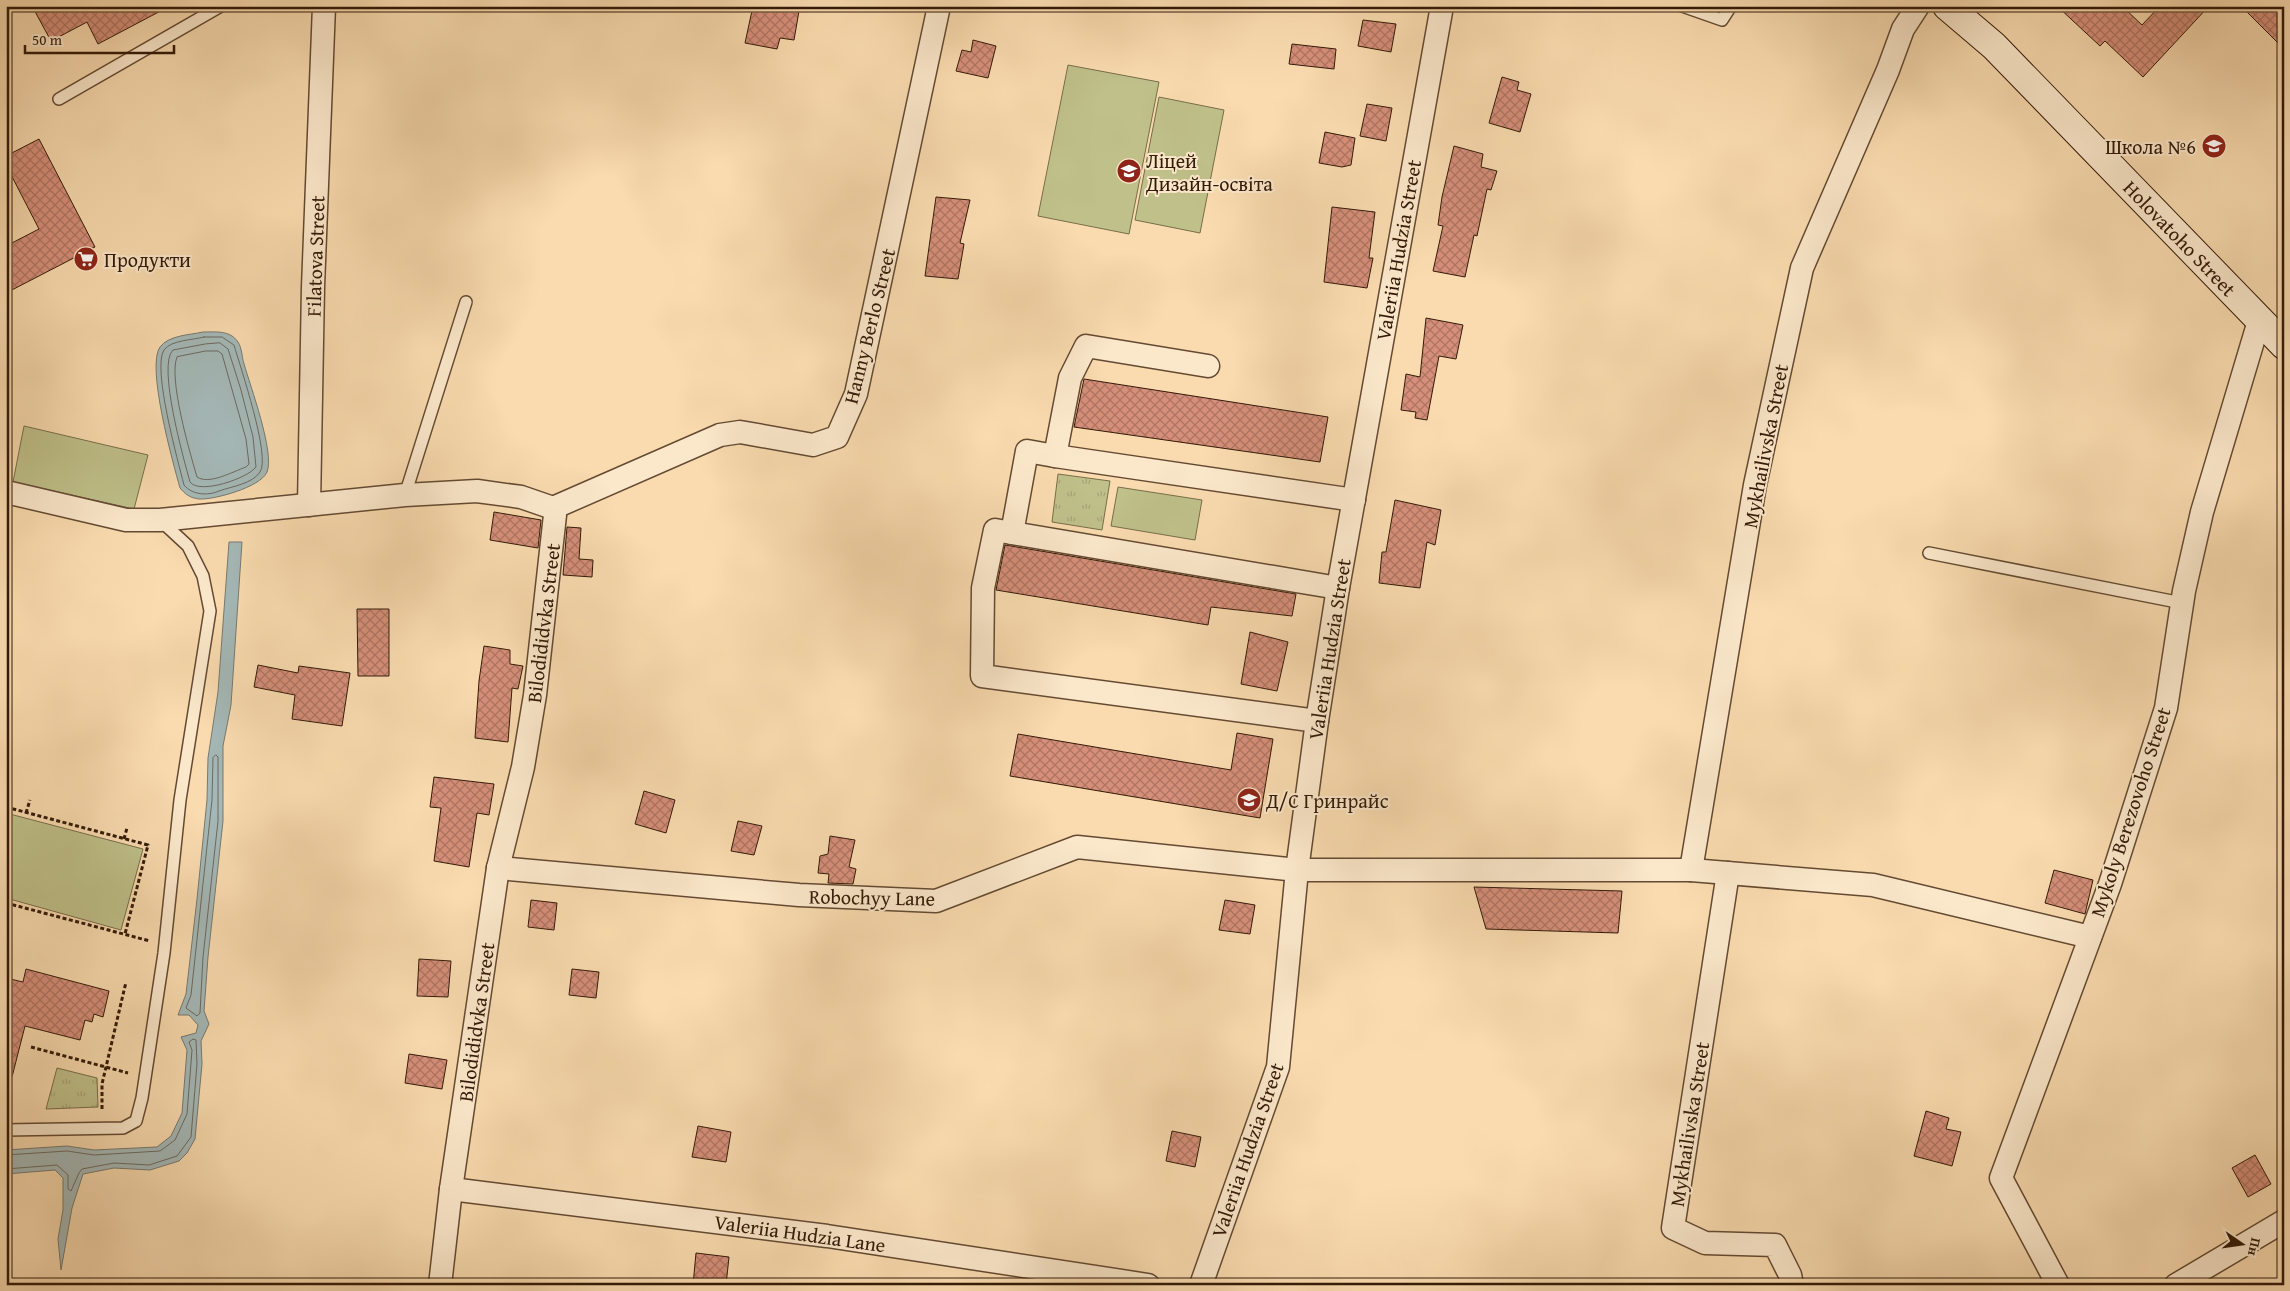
<svg xmlns="http://www.w3.org/2000/svg" width="2290" height="1291" font-family="'Gentium Book Plus',serif">
<style>
.park{fill:url(#park-tufts);stroke:#796d49}
.pitch{fill:#bfc08a;stroke:#796d49}
.water{fill:#a4b8b7;stroke:#777971}
.lines{fill:none;stroke-linecap:round;stroke-linejoin:round}
.shore{stroke:#6c6960;stroke-width:1}
.building{fill:url(#building-cross-hatch);stroke:#331a08}
.lane-casing{stroke:#644a32;stroke-width:14}
.street-casing{stroke:#644a32;stroke-width:25}
.secondary-casing{stroke:#331a08;stroke-width:30}
.path{stroke:#331a08;stroke-width:3;stroke-dasharray:4 2.5;stroke-linecap:butt}
.lane{stroke:#fbe8cb;stroke-width:11}
.street{stroke:#fbe8cb;stroke-width:22}
.secondary{stroke:#fbe8cb;stroke-width:28}
.labels{text-anchor:middle;dominant-baseline:central;stroke-width:4;stroke-linejoin:round;paint-order:stroke}
.poi-label{font-size:20px;fill:#331a08;stroke:#fbe8cb;text-anchor:start}
.street-label{font-size:20px;fill:#331a08;stroke:#fbe8cb}
</style>
<defs>
<pattern id="park-tufts" width="24" height="20" patternUnits="userSpaceOnUse" patternTransform="scale(1.25)"><rect width="24" height="20" fill="#bfc08a"/><path d="M3 7l-1-3M5 7V3M7 7l1-3M15 17l-1-3M17 17v-4M19 17l1-3" fill="none" stroke="#a5a476"/></pattern>
<pattern id="building-cross-hatch" width="8" height="8" patternUnits="userSpaceOnUse" patternTransform="scale(1.25)"><rect width="8" height="8" fill="#d68f7a"/><path d="M0 0l8 8M0 8l8-8" fill="none" stroke="#ae7462"/></pattern>
</defs>
<rect width="100%" height="100%" fill="#f9dbaf"/>
<filter id="stains"><feTurbulence type="fractalNoise" baseFrequency=".004" numOctaves="4"/><feColorMatrix values="0 0 0 0 .2 0 0 0 0 .09 0 0 0 0 .02 0 0 0 .5 -.17"/></filter>
<radialGradient id="worn" r=".72"><stop offset=".6" stop-color="#630" stop-opacity="0"/><stop offset="1" stop-color="#630" stop-opacity=".3"/></radialGradient>
<g class="park">
<polygon points="1058,474 1110,481 1102,530 1052,522"/>
<polygon points="57,1068 97,1078 98,1107 46,1109"/>
</g>
<g class="pitch">
<polygon points="1068,65 1159,82 1129,234 1038,216"/>
<polygon points="1159,97 1224,110 1200,233 1135,220"/>
<polygon points="24,426 148,455 134,509 13,482"/>
<polygon points="1118,487 1202,500 1195,540 1111,526"/>
<polygon points="6,813 143,849 121,930 6,898"/>
</g>
<g class="water">
<path d="M 203,332 C 216,332 230,330 238,342 C 242,348 242,358 244,364 C 250,385 275,453 267,472 C 261,487 214,500 199,499 C 190,498 185,494 180,488 C 173,463 146,366 160,347 C 169,335 190,335 203,332 Z"/>
<polygon points="229,542 242,542 231,705 223,746 223,821 208,957 204,1011 209,1024 201,1041 202,1064 195,1139 187,1153 179,1161 150,1170 114,1168 83,1174 72,1208 61,1270 58,1239 63,1210 63,1178 55,1170 6,1174 6,1150 67,1146 94,1150 157,1147 171,1136 182,1113 187,1050 181,1037 196,1033 198,1025 189,1015 178,1015 186,994 197,899 207,800 208,758 218,692"/>
</g>
<g class="lines">
<g class="shore">
<path d="M 204,337 L 222,337 L 234,345 C 240,366 271,457 260,472 C 252,484 233,486 219,491 C 208,496 192,495 184,485 C 178,461 152,368 164,350 C 171,340 193,340 204,337 Z"/>
<path d="M 220,343 L 228,349 L 241,390 L 253,437 L 256,467 C 248,478 200,495 190,482 C 184,460 157,365 173,350 L 205,344 Z"/>
<path d="M 206,351 L 218,351 L 222,354 L 246,439 L 249,464 L 246,467 C 232,472 209,485 197,477 C 190,453 168,378 177,357 Z"/>
<polygon points="216,755 218,757 218,821 203,957 200,1013 197,1016 186,1008 191,995 212,800 213,758"/>
<polyline points="6,1155 67,1151 94,1155 160,1151 175,1140 187,1114 192,1050 189,1042 193,1039 196,1040 197,1064 191,1137 177,1156 149,1165 114,1163 82,1169 79,1173 71,1191 68,1189 68,1175 57,1165 6,1169"/>
</g>
</g>
<g class="building">
<polygon points="32,6 170,6 98,44 87,22 51,41"/>
<polygon points="753,6 776,6 799,11 794,40 780,38 777,49 745,43"/>
<polygon points="2057,6 2122,6 2142,25 2160,6 2209,6 2143,77 2105,41 2100,46"/>
<polygon points="2241,6 2284,6 2284,49"/>
<polygon points="1363,20 1396,24 1391,52 1358,46"/>
<polygon points="973,40 996,46 988,78 956,71 962,50 971,52"/>
<polygon points="1292,44 1336,49 1334,69 1289,64"/>
<polygon points="1502,77 1519,82 1517,90 1531,94 1520,132 1489,123"/>
<polygon points="1367,104 1392,108 1386,141 1360,136"/>
<polygon points="1325,132 1355,138 1351,165 1342,167 1319,163"/>
<polygon points="39,139 95,247 6,293 6,246 39,229 6,165 6,156"/>
<polygon points="1454,146 1483,154 1481,167 1497,171 1491,190 1487,189 1477,236 1474,235 1465,277 1433,271 1443,226 1438,225 1442,197"/>
<polygon points="936,197 970,200 960,243 964,244 958,279 925,276"/>
<polygon points="1332,207 1375,212 1369,258 1373,258 1367,288 1324,282"/>
<polygon points="1426,318 1463,325 1456,359 1439,356 1427,420 1415,418 1416,412 1401,410 1406,374 1420,377"/>
<polygon points="1084,379 1328,417 1320,462 1074,427"/>
<polygon points="1395,500 1441,510 1435,545 1427,542 1420,588 1379,583 1382,552 1386,552"/>
<polygon points="494,512 541,520 538,548 490,540"/>
<polygon points="567,527 581,528 579,559 593,560 592,577 563,575"/>
<polygon points="1005,545 1296,594 1292,616 1211,607 1208,625 996,590"/>
<polygon points="357,609 389,609 389,676 358,676"/>
<polygon points="1250,632 1288,642 1277,691 1241,684"/>
<polygon points="484,646 510,650 510,664 523,666 518,689 512,688 508,742 475,738 479,681"/>
<polygon points="258,665 298,673 299,666 350,673 342,726 292,719 295,695 254,687"/>
<polygon points="1237,733 1273,739 1260,818 1010,776 1018,734 1231,770"/>
<polygon points="434,777 494,784 489,815 477,813 469,867 434,861 441,808 430,807"/>
<polygon points="644,791 675,800 666,833 635,824"/>
<polygon points="738,821 762,826 754,855 731,851"/>
<polygon points="830,836 855,840 849,867 856,869 853,884 828,883 829,874 818,873 820,856 828,854"/>
<polygon points="2054,870 2093,880 2085,914 2045,903"/>
<polygon points="1474,887 1622,891 1618,933 1486,929"/>
<polygon points="531,900 557,903 554,930 528,927"/>
<polygon points="1225,900 1255,905 1250,934 1219,930"/>
<polygon points="419,959 451,961 448,997 417,996"/>
<polygon points="26,969 109,991 103,1017 94,1014 92,1022 85,1020 80,1040 25,1026 12,1077 6,1077 6,978 23,982"/>
<polygon points="572,969 599,972 596,998 569,995"/>
<polygon points="409,1054 447,1060 442,1089 405,1083"/>
<polygon points="1926,1111 1949,1118 1946,1129 1961,1132 1952,1166 1914,1156"/>
<polygon points="698,1126 731,1132 726,1162 692,1157"/>
<polygon points="1172,1131 1201,1137 1195,1167 1166,1161"/>
<polygon points="2255,1155 2271,1184 2248,1197 2232,1168"/>
<polygon points="696,1253 729,1257 726,1285 693,1285"/>
</g>
<g class="lines">
<defs>
<g id="lane">
<polyline points="1682,6 1722,20 1731,6"/>
<polyline points="59,99 221,6"/>
<polyline points="405,495 466,302"/>
<polyline points="1929,553 2182,603"/>
<polyline points="6,1130 123,1128 136,1121 142,1098 164,953 180,800 210,611 203,576 188,546 161,521"/>
</g>
<g id="street">
<polyline points="1208,366 1086,346 1070,378 1055,456 1354,500"/>
<polyline points="1055,456 1027,451 1012,533 1338,588"/>
<polyline points="6,492 126,520 160,520 405,495 477,491 521,497 553,508 555,515 535,695 523,767 498,868 451,1189 440,1285"/>
<polyline points="309,505 313,287 324,6"/>
<polyline points="553,508 720,435 740,432 813,445 837,437 856,394 939,6"/>
<polyline points="1012,533 995,530 983,588 982,676 1317,721"/>
<polyline points="498,868 799,895 936,901 1077,847 1297,870 1691,870 1873,885 2090,937"/>
<polyline points="1691,870 1755,485 1802,268 1888,70 1903,29 1918,6"/>
<polyline points="1728,873 1673,1228 1705,1243 1775,1245 1790,1275 1792,1285"/>
<polyline points="451,1189 827,1236 1148,1285"/>
<polyline points="1201,1285 1278,1067 1297,870 1317,721 1338,588 1442,6"/>
<polyline points="2058,1285 2001,1178 2110,884 2166,708 2184,591 2202,512 2259,321"/>
<polyline points="2176,1285 2284,1221"/>
</g>
<polyline id="secondary" points="1947,6 1994,46 2284,345"/>
</defs>
<use href="#lane" class="lane-casing"/>
<use href="#street" class="street-casing"/>
<use href="#secondary" class="secondary-casing"/>
<g class="path">
<polyline points="6,807 148,845 125,934"/>
<polyline points="26,813 30,800"/>
<polyline points="124,839 127,828"/>
<polyline points="6,903 150,941"/>
<polyline points="31,1047 128,1073"/>
<polyline points="102,1109 102,1084 126,982"/>
</g>
<use href="#lane" class="lane"/>
<use href="#street" class="street"/>
<use href="#secondary" class="secondary"/>
</g>
<defs>
<symbol id="school-disc" viewBox="-11 -11 22 22"><circle r="9.5" fill="#8f2418" stroke="#fbe8cb"/><path d="M0-5L7-2L0 1L-7-2ZM-4 1L0 2.5L4 1V4Q0 6-4 4Z" fill="#fff"/></symbol>
<symbol id="supermarket-disc" viewBox="-11 -11 22 22"><circle r="9.5" fill="#8f2418" stroke="#fbe8cb"/><path d="M-6-5.5h2.5l.6 2H6L4.5 2H-2.5L-4.4-4H-6ZM-1.5 3.2a1.3 1.3 0 1 0 .1 0ZM3 3.2a1.3 1.3 0 1 0 .1 0Z" fill="#fff"/></symbol>
</defs>
<g fill-rule="evenodd">
<use href="#school-disc" x="2200" y="132" width="28" height="28"/>
<use href="#school-disc" x="1115" y="157" width="28" height="28"/>
<use href="#supermarket-disc" x="72" y="245" width="28" height="28"/>
<use href="#school-disc" x="1235" y="786" width="28" height="28"/>
</g>
<g class="labels">
<g class="poi-label">
<text x="2196" y="146" text-anchor="end">Школа №6</text>
<text x="1146" y="160">Ліцей<tspan x="1146" dy="23">Дизайн-освіта</tspan></text>
<text x="104" y="259">Продукти</text>
<text x="1266" y="800">Д/С Гринрайс</text>
</g>
<g class="street-label">
<text transform="translate(2180 238) rotate(46)">Holovatoho Street</text>
<text transform="translate(1398 250) rotate(-80)">Valeriia Hudzia Street</text>
<text transform="translate(315 256) rotate(-88)">Filatova Street</text>
<text transform="translate(869 326) rotate(-76)">Hanny Berlo Street</text>
<text transform="translate(1765 446) rotate(-79)">Mykhailivska Street</text>
<text transform="translate(543 623) rotate(-83)">Bilodididvka Street</text>
<text transform="translate(1329 649) rotate(-81)">Valeriia Hudzia Street</text>
<text transform="translate(2130 812) rotate(-72)">Mykoly Berezovoho Street</text>
<text transform="translate(872 897) rotate(1)">Robochyy Lane</text>
<text transform="translate(476 1022) rotate(-82)">Bilodididvka Street</text>
<text transform="translate(1689 1124) rotate(-81)">Mykhailivska Street</text>
<text transform="translate(1247 1150) rotate(-71)">Valeriia Hudzia Street</text>
<text transform="translate(800 1233) rotate(8)">Valeriia Hudzia Lane</text>
</g>
</g>
<rect width="2290" height="1291" fill="none" stroke="#f9dbaf" stroke-width="25"/>
<rect x="8" y="8" width="2275" height="1276" fill="none" stroke="#331a08" stroke-width="2.5"/>
<rect x="12" y="12" width="2265" height="1266" fill="none" stroke="#331a08"/>
<g transform="translate(2242 1244) rotate(103)" stroke="#fbe8cb" stroke-width="4" paint-order="stroke">
<path d="M0-4L9 19L0 12L-9 19Z" fill="#331a08"/>
<text y="-8" font-size="14" font-weight="bold" text-anchor="middle" fill="#331a08">Пн</text>
</g>
<path d="M25 45v8h149v-8" fill="none" stroke="#331a08" stroke-width="2.5"/>
<text x="32" y="45" font-size="15" fill="#331a08" stroke="#fbe8cb" stroke-width="4" paint-order="stroke">50 m</text>
<rect width="100%" height="100%" filter="url(#stains)"/>
<rect width="100%" height="100%" fill="url(#worn)"/>
</svg>
